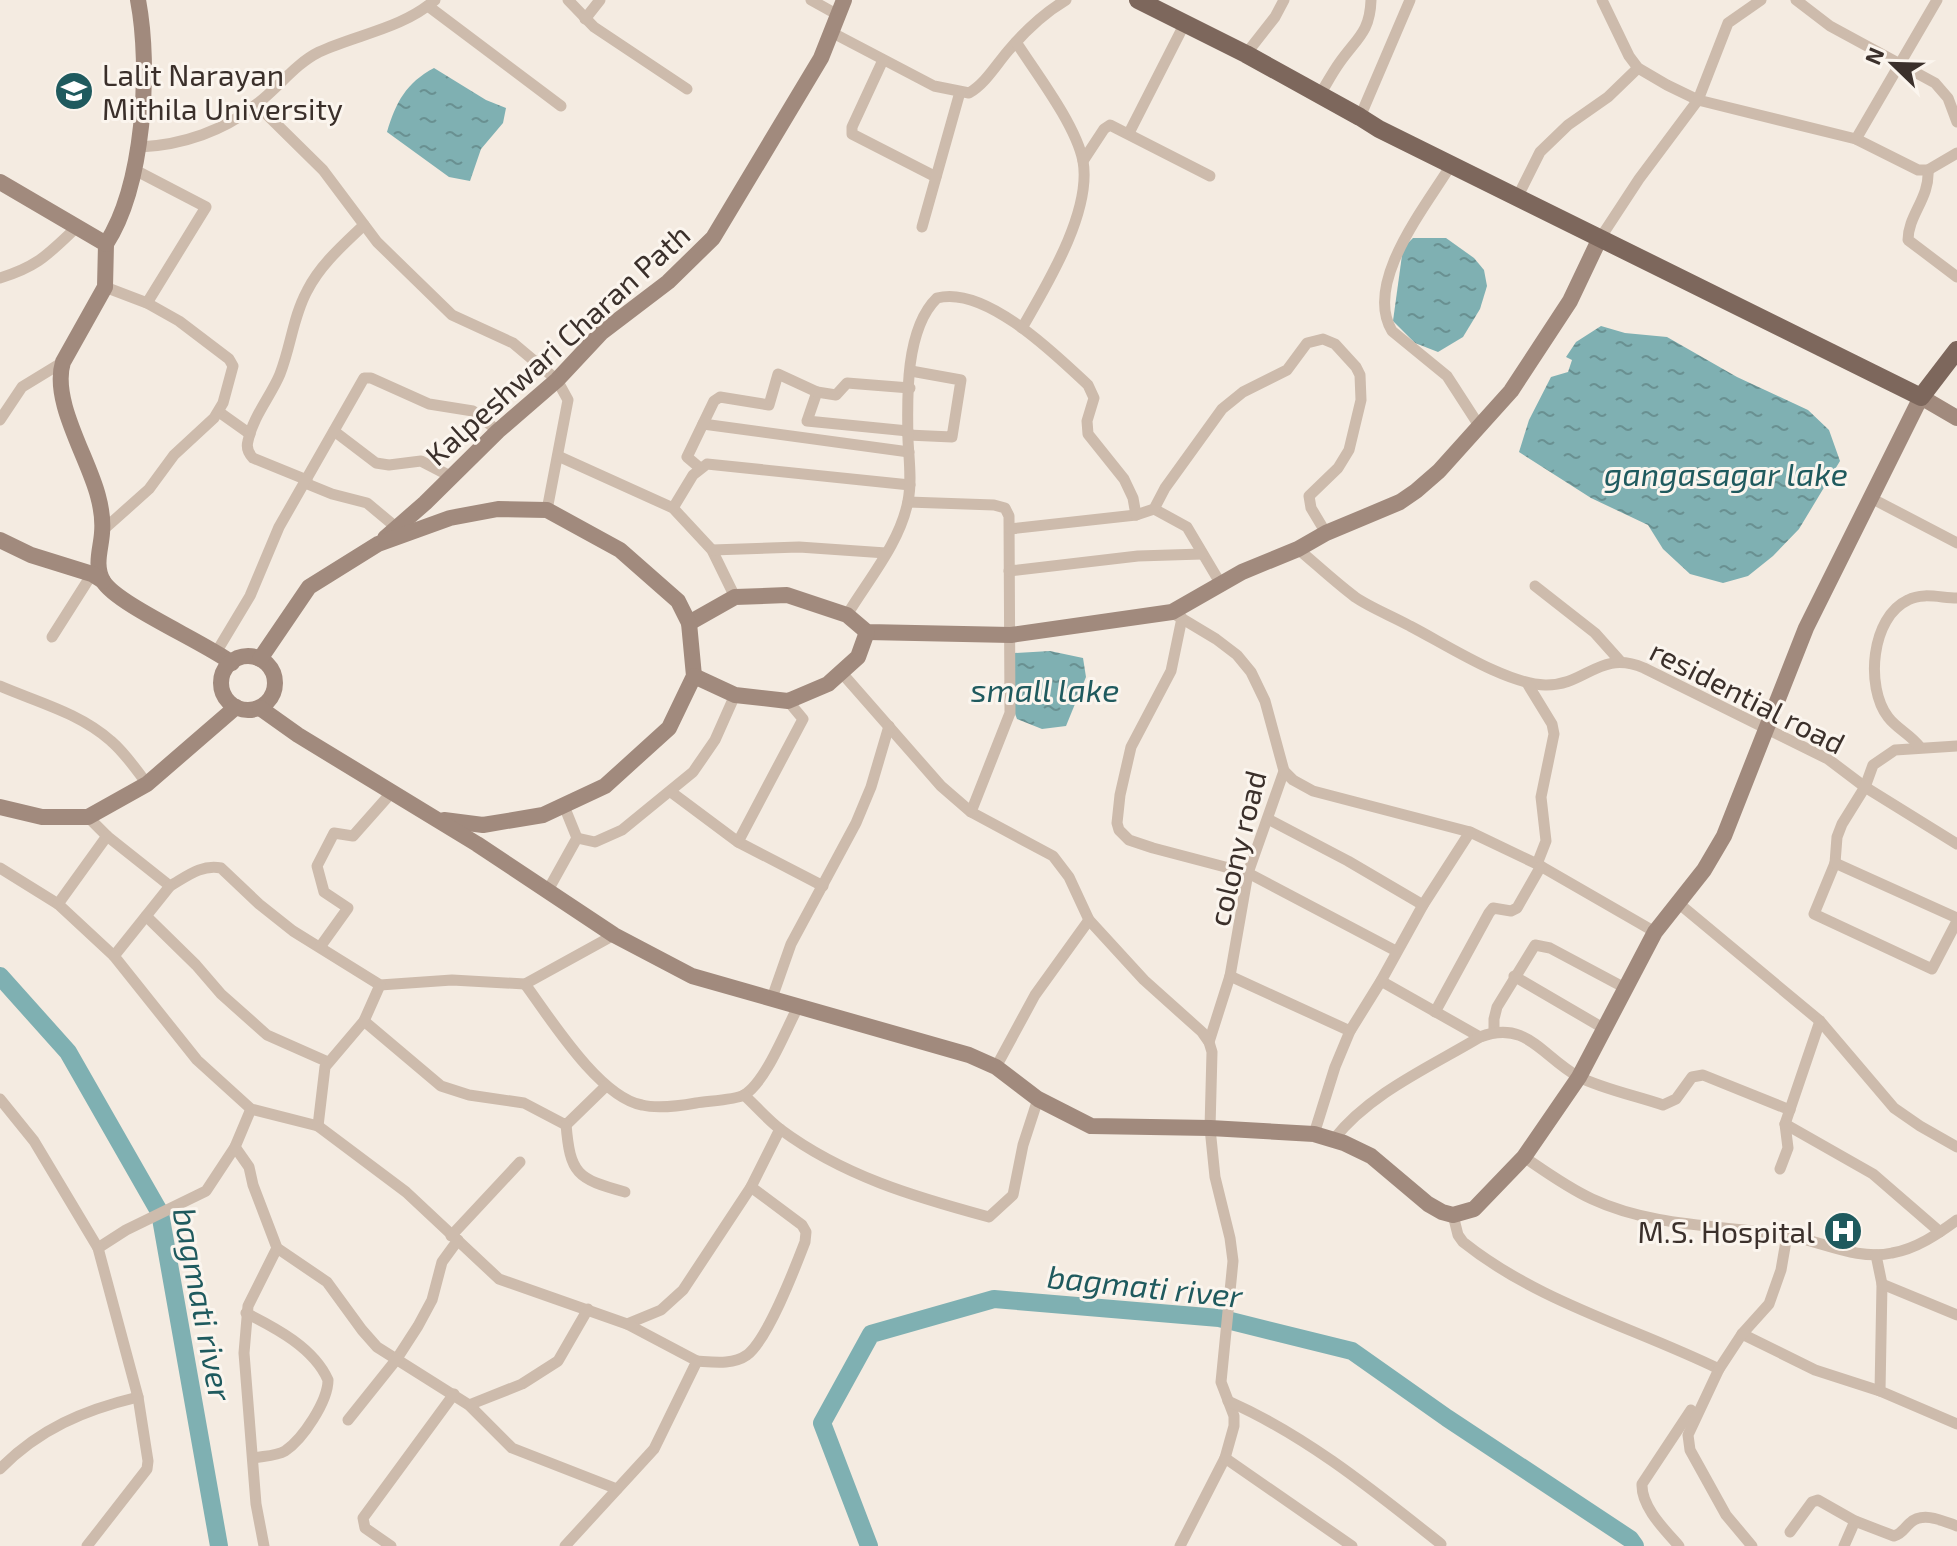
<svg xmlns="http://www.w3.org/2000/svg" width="1957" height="1546" font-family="'Exo 2',sans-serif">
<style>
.water{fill:url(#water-ripples)}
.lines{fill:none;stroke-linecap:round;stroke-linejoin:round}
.river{stroke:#7fb0b2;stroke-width:18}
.street{stroke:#cdbbac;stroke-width:11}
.secondary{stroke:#a18a7d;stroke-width:16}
.primary{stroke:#7d675c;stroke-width:18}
.labels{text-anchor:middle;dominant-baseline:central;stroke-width:6;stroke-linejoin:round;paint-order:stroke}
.poi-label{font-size:30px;fill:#3b302b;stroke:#fbf5ee;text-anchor:start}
.street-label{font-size:30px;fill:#3b302b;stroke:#fbf5ee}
.water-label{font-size:32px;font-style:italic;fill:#1f5a5e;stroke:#fbf5ee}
</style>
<defs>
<pattern id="water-ripples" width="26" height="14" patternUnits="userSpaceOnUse" patternTransform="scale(2)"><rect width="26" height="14" fill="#7fb0b2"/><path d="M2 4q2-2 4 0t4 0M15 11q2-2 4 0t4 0" fill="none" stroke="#699091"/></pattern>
</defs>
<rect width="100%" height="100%" fill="#f4ebe1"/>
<g class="water">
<path d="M 434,68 L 486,100 L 506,108 L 503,123 L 481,149 L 470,181 L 449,177 L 387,132 C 396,102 406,83 434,68 Z"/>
<polygon points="1413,238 1446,238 1474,258 1484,270 1487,286 1480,309 1463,337 1438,352 1415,343 1393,321 1403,248"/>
<polygon points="1601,326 1625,333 1667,337 1737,377 1808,410 1829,430 1840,461 1799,529 1773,556 1748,576 1723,583 1690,574 1663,549 1648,525 1591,498 1519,452 1529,420 1551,377 1568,372 1572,360 1566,357 1576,342"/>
<polygon points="1050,651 1083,658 1086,677 1066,726 1042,729 1017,719 1010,700 1014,653"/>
</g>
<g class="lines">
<g class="river">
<polyline points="0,976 68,1052 160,1213 219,1546"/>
<polyline points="869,1546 822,1423 871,1334 994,1299 1219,1318 1352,1351 1447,1418 1630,1539 1635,1546"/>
</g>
<g class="street">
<polyline points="568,0 594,27 687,89"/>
<polyline points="811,0 838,15"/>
<polyline points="1602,0 1629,56 1638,68 1667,85 1698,100 1856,139 1918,170 1928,170 1957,153"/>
<polyline points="1796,0 1830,26 1935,83 1948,98 1957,122"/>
<polyline points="428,6 561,106"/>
<polyline points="585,19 600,0"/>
<path d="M 831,32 L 934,86 L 969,93 C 985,84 996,65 1008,51 C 1025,31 1044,13 1066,0"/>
<path d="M 1016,42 C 1036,73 1076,125 1083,161 C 1092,212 1046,286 1022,328"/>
<polyline points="1246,54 1275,17 1284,0"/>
<polyline points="883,60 852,127 852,134 936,177"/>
<path d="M 1319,96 C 1326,85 1332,73 1340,62 C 1357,38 1370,32 1371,0"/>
<polyline points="257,105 323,170 377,242 452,315 513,343 557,380 568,400 547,510"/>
<polyline points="1360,117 1410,0"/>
<polyline points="1129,133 1185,23"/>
<polyline points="1856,139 1937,0"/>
<path d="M 140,147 C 182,145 225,131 258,103 C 279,87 295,64 319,52 C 358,34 401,29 435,0"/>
<polyline points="1083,161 1104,129 1110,125 1210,176"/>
<path d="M 1451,165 C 1426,206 1363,283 1392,331 L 1447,376 L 1480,427"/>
<polyline points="133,169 206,207 147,303"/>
<path d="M 1928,170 C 1930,198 1908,215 1908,240 L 1957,277"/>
<polyline points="1517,198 1540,152 1568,125 1608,97 1638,68"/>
<polyline points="922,227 960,92"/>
<polyline points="1599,240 1639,179 1698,100 1728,23 1761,0"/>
<path d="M 0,278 C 39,266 48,254 77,227"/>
<polyline points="219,412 250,434"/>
<polyline points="0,420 22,387 63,362"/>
<polyline points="703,424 909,452"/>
<polyline points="334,431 376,463 389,465 421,461 452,477"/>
<polyline points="908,431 807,421 817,392 836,395 847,383 910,388"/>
<polyline points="908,435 952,437 961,380 911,371"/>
<polyline points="558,456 673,508 712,550 735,597"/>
<polyline points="700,468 687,457 714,401 720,397 769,405 778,374 817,392"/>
<path d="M 307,480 L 253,458 C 248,453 246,448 248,441 C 253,416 271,396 280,374 C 291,346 293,317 307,291 C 320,265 343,245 364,225"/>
<polyline points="305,483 332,494 367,503 397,528"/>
<polyline points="1871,498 1957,543"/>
<polyline points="908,502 994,505 1005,508 1009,516 1010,713 971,812"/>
<polyline points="673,508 693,475 707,464 910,485"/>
<polyline points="1154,509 1187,527 1222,586"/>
<polyline points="1010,529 1136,515 1154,509 1165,488 1222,409 1243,392 1287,370 1307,343 1323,339 1335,344 1356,367 1360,375 1361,400 1349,450 1338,468 1309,496 1311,508 1326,533"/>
<polyline points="102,531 149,489 174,455 214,418 223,403 233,366 229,359 179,321 147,303 105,287"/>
<path d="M 1298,549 C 1317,565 1335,582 1355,597 C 1371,608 1392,616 1410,626 C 1445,644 1506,684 1545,685 C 1586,686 1599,649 1644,668 L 1828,759 L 1865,787 L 1957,844"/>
<polyline points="712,550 799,547 886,553"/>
<polyline points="1009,571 1138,556 1202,554"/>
<polyline points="1535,586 1595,633 1620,661"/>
<path d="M 847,615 C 868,580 900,543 908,501 C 912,482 909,460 908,440 C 907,398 905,329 937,298 C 985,285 1055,354 1088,385 L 1094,398 L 1087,421 L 1088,434 L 1124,479 L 1133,498 L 1136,515"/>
<polyline points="1176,615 1216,639 1237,655 1251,672 1265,701 1284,771 1248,873 1230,976 1209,1042"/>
<polyline points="1182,618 1171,671 1131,747 1120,795 1117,823 1119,830 1129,840 1153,848 1248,873 1396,951"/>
<polyline points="52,637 92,574"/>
<polyline points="217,651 250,596 279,527 364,378 371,378 429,404 473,411 498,431"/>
<polyline points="841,672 941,786 971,812 1053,856 1069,877 1089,920 1144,980 1202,1032 1209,1042 1212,1052 1210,1128 1215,1177 1230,1238 1233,1261 1221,1382 1234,1416 1234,1426 1225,1458 1180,1546"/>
<polyline points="1527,683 1552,724 1554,734 1541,797 1546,841 1537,864"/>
<path d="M 0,686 C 37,702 80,713 111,741 C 125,753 136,769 147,784"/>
<polyline points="788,701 803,719 738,842 823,886"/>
<polyline points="1957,746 1895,750 1873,765 1865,787 1842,824 1837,837 1835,863 1814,914 1932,969 1957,921"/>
<path d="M 1920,747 C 1910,734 1897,729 1888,717 C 1865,687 1871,617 1908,600 C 1923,592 1941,598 1957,598"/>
<polyline points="1284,771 1293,780 1313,791 1470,832 1537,864 1655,932"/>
<polyline points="671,792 738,842"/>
<path d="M 88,817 L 107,836 L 170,886 C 186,877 201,864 221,868 L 259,904 L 293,931 L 380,985 L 452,980 L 525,984 L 614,935"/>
<polyline points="1268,819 1348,861 1423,905"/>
<polyline points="577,838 595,842 622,830 693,772 715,740 735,695"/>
<polyline points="1835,863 1957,918"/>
<polyline points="0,868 58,904 114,956"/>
<polyline points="170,886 114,956 197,1060 251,1109 318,1126 406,1192 499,1279 627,1324 661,1310 683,1290 751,1187 780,1129"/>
<polyline points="547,892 577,838 564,806"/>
<polyline points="1677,902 1820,1021 1894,1108 1920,1126 1957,1147"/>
<polyline points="58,904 107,836"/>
<polyline points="146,916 196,965 221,994 267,1035 328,1062"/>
<polyline points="320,947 348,908 324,892 317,866 334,833 353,836 392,792"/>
<polyline points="1230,976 1350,1031"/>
<polyline points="1514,976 1603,1028"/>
<polyline points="1381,981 1480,1037"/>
<path d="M 525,984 C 550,1018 599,1097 642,1105 C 658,1109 679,1106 696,1103 C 708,1101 735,1100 744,1095 C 766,1082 786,1029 798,1007"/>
<polyline points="772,998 791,944 856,823 871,787 889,726"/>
<polyline points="1435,1012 1489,913 1493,908 1511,911 1517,908 1541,866"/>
<polyline points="364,1021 441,1086 469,1095 524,1103 564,1124 568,1123 606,1086"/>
<polyline points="1494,1031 1494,1019 1497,1007 1535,945 1550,948 1625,988"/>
<polyline points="996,1067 1035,995 1089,920"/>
<path d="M 744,1095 C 756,1106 767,1119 780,1129 C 843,1176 915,1197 989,1217 L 1013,1195 L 1023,1145 L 1038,1099"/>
<polyline points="0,1099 34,1141 98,1248 126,1230 206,1191 235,1147 251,1109"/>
<path d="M 566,1124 C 570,1174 577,1179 625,1192"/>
<polyline points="1785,1124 1873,1174 1940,1232"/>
<polyline points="318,1126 325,1067 364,1021 380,985"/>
<polyline points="1314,1134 1335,1067 1350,1031 1381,981 1423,905 1470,832"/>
<path d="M 1334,1139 C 1370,1093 1430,1067 1480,1037 C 1527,1019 1542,1057 1579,1077 C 1603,1089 1637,1096 1663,1105 L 1676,1099 L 1692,1077 L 1703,1075 L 1790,1110"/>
<polyline points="235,1147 249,1167 253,1185 277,1248 327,1282 362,1330 377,1347 469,1405 512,1448 617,1489"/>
<path d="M 1524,1157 C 1546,1172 1568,1188 1592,1199 C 1652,1227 1720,1225 1784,1235 C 1820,1240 1856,1261 1892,1253 C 1916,1249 1938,1234 1957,1220"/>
<polyline points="1780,1169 1788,1148 1785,1124 1820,1021"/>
<path d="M 1453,1215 L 1458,1235 L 1463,1242 C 1538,1302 1633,1327 1719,1369"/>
<polyline points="451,1236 520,1162"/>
<polyline points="1876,1255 1882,1284 1880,1391 1957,1424"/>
<polyline points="1882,1284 1957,1315"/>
<path d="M 246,1313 C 276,1328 314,1348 328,1380 C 328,1401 303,1439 285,1451 C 276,1456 264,1456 254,1458"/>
<polyline points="1742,1334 1815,1370 1880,1391"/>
<path d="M 697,1361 C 713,1362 733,1365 747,1355 C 768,1339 795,1268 805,1242 L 806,1232 L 802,1225 L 751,1187"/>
<path d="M 1228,1401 C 1307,1436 1374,1491 1441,1544"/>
<polyline points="469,1405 522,1384 558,1361 588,1309"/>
<polyline points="348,1420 396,1360 418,1326 432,1300 442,1262 458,1240"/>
<polyline points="1225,1458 1352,1546"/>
<path d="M 0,1469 C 39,1429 84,1410 138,1397"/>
<path d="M 1790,1532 L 1812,1502 L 1818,1500 L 1855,1521 L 1894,1536 C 1903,1533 1903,1529 1910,1523 C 1923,1511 1943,1521 1957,1526"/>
<polyline points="87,1546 147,1469 148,1461 138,1397 98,1248"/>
<polyline points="264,1546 256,1504 244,1353 248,1306 277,1248"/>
<polyline points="391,1546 365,1528 363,1518 454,1394"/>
<polyline points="565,1546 654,1449 697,1361 627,1324"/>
<path d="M 1679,1546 C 1665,1530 1641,1507 1642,1484 L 1691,1410"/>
<polyline points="1752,1546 1726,1515 1690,1450 1688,1435 1719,1369 1742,1334 1769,1304 1781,1270 1787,1235"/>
<polyline points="1844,1546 1855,1521"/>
</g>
<g class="secondary">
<path d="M 0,182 L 106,244 L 105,287 L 63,362 C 51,401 88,457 98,496 C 101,507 103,522 102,533 C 101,549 94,565 103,581 C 116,604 204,642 232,663"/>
<path d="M 106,244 C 144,185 151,68 138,0"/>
<polyline points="385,538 425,503 498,431 557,380 601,333 668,282 713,238 821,58 844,0"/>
<polyline points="0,540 31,555 92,574 103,581"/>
<polyline points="689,623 735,597 787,595 847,615 867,632 1011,635 1172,612 1242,572 1298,549 1326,533 1400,502 1416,491 1439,471 1511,391 1570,301 1599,240"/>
<circle cx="248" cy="683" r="27"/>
<polyline points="260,659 309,587 378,544 450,518 498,509 547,510 620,550 678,601 689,623 694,676 669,728 605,786 543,815 483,825 444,820"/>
<polyline points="694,676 735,695 788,701 828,684 858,657 867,632"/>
<polyline points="260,708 298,735 477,844 614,935 692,976 969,1055 996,1067 1038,1099 1091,1126 1210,1128 1314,1134 1344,1143 1371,1156 1428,1204 1442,1212 1453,1215 1474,1209 1524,1157 1579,1077 1655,932 1704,870 1724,836 1806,628 1921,397 1957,418"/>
<polyline points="0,807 42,817 88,817 147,784 236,707"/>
</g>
<polyline class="primary" points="1138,0 1246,54 1360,117 1379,129 1921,397 1957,350"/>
</g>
<defs>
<symbol id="university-disc" viewBox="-11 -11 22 22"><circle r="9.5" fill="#1f5a5e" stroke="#fbf5ee"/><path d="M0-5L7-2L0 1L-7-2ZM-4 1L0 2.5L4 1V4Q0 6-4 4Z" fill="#fff"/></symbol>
<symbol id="hospital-disc" viewBox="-11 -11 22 22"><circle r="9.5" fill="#1f5a5e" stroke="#fbf5ee"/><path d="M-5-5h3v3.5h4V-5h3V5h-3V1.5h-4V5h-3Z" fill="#fff"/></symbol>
</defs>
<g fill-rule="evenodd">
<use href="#university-disc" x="52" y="69" width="44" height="44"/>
<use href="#hospital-disc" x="1821" y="1209" width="44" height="44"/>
</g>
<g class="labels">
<g class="poi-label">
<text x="102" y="74">Lalit Narayan<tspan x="102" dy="34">Mithila University</tspan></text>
<text x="1815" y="1231" text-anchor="end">M.S. Hospital</text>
</g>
<g class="street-label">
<text transform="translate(557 344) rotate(-42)">Kalpeshwari Charan Path</text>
<text transform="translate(1748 696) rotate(27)">residential road</text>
<text transform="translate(1236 848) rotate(-76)">colony road</text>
</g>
<g class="water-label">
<text x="1726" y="473">gangasagar lake</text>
<text x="1045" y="689">small lake</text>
<text transform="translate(1145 1285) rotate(6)">bagmati river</text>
<text transform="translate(204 1304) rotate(79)">bagmati river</text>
</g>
</g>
<g transform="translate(1893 64) rotate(293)" stroke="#fbf5ee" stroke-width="6" paint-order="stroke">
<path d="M0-6L14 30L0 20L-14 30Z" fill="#3b302b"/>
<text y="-12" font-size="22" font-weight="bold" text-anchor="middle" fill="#3b302b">N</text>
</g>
</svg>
